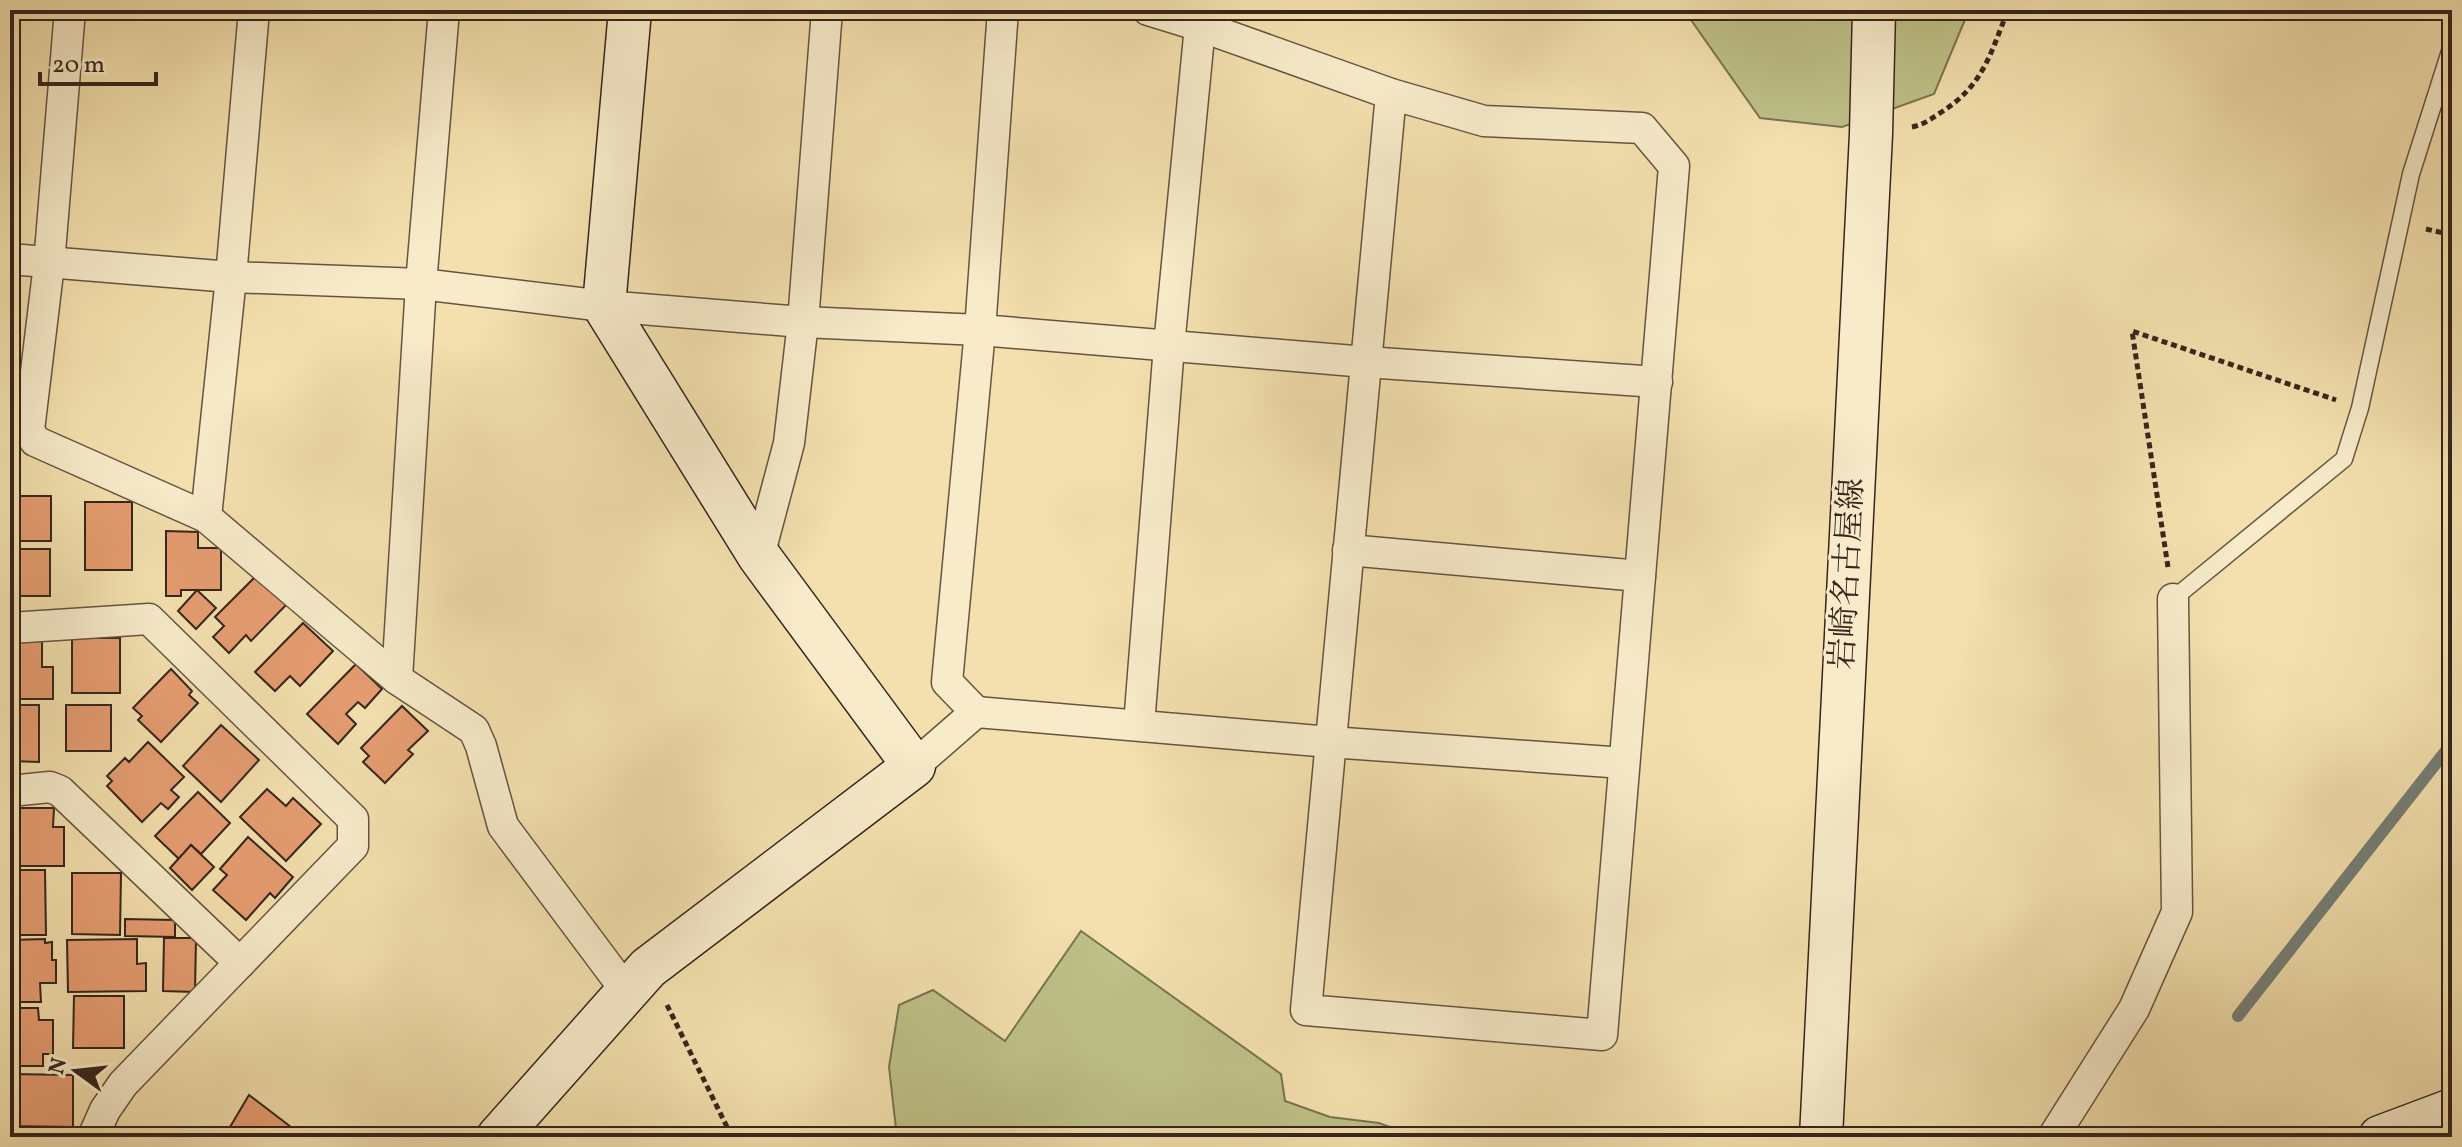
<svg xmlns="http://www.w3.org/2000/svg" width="2462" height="1147" font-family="Vollkorn,'Noto Serif JP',serif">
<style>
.green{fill:#bec188;stroke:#7a7352;stroke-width:2}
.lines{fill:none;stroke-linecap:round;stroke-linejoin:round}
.stream{stroke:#747f77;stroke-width:12}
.building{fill:#e59d71;stroke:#36251c;stroke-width:2}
.lane-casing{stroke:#655440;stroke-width:19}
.street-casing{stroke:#655440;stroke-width:33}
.secondary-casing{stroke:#36251c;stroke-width:45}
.path{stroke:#36251c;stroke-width:5;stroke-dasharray:6 4;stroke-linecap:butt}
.lane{stroke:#f7ebca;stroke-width:16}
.street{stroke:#f7ebca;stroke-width:30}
.secondary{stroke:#f7ebca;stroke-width:42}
.labels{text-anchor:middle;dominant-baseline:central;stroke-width:6;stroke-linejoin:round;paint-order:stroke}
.street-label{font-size:32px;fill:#36251c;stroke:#f7ebca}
</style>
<rect width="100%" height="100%" fill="#f3e0ae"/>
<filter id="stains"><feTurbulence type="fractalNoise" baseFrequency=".0025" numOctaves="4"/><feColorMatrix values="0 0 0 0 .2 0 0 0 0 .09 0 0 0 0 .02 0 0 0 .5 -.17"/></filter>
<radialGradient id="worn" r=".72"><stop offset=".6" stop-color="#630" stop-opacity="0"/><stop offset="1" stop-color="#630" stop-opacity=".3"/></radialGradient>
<g class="green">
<polygon points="1684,10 1969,10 1934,94 1842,127 1760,118"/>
<polygon points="1081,931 1281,1074 1285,1101 1330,1117 1379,1123 1417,1137 1300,1137 1299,1127 1228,1137 897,1137 889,1067 899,1005 933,990 1005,1041"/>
</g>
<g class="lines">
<polyline class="stream" points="2238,1016 2452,743"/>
</g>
<g class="building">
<rect x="10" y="496" width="41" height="45"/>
<rect x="85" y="502" width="47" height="68"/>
<polygon points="166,531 198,532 198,548 221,548 221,590 181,590 181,596 166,596"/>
<rect x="10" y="549" width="40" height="47"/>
<polygon points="256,576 286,605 251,641 246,635 229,653 213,637 224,626 215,617"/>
<polygon points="197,590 216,608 196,629 178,611"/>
<polygon points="303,623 333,651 300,686 290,676 275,691 255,672"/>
<rect x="72" y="638" width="48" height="55"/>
<polygon points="10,640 42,641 42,667 53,667 53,699 10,699"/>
<polygon points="356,664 382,689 365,708 358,702 346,714 356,724 338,744 307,714"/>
<polygon points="171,669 192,691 189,695 198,703 161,742 138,720 142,716 133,708"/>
<polygon points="10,705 39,705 39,762 10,761"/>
<rect x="66" y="705" width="45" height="46"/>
<polygon points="402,706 428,731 408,750 413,754 385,783 363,762 369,756 361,748"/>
<polygon points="221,725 259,760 221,802 183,766"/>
<polygon points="148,742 184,777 171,790 179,797 168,809 161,803 142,822 107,786 112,781 107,776 125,758 129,762"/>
<polygon points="267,789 286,806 293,798 321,824 286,861 240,817"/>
<polygon points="198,792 230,823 201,854 191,845 179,859 155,836"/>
<polygon points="10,808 54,808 53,827 64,827 64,866 10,866"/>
<polygon points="248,837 293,877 275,898 270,893 246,920 213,890 227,875 220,869"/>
<polygon points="191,845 214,867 192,890 170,868"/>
<polygon points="10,870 45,870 46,935 10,935"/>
<polygon points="72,873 121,873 120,935 72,934"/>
<polygon points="125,919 175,920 175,937 125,936"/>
<polygon points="164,938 196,938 195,992 163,991"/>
<polygon points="45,939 45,943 52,942 52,960 56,960 56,983 40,983 41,1002 10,1002 10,940"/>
<polygon points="137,939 137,964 146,963 146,991 68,992 67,940"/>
<polygon points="74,996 124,996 124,1048 73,1048"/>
<polygon points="10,1008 38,1008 39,1020 53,1020 53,1054 43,1054 43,1066 10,1066"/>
<polygon points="10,1074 73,1075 73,1127 10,1126"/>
<polygon points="249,1095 304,1137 246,1137 230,1127"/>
</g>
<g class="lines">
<defs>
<polyline id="lane" points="2173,599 2344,459 2360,408 2411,174 2452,45"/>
<g id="street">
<polyline points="70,10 49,264 29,430 35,441 206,517 397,679 474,730 481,746 503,826 627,992"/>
<polyline points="1148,10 1200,26 1391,94 1484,121 1642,128 1674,166 1602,1035 1306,1010 1391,94"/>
<polyline points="10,259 231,277 421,284 604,306 803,322 980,330 1366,362 1657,382"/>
<polyline points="206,517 231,277 254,10"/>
<polyline points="1348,550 1640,576"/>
<polyline points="759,556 789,443 803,322 827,10"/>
<polyline points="10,628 149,619 353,819 353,846 123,1084 105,1110 93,1137"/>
<polyline points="397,679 421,284 444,10"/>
<polyline points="976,712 1330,742 1624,763"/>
<polyline points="1139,725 1169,346 1200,26"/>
<polyline points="914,766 976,712 947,682 980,330 1003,10"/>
<polyline points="10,791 50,787 60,791 240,963"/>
<polyline points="2053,1137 2134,1009 2177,912 2173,599"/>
</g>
<g id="secondary">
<polyline points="498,1137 648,968 914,766 759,556 604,306 630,10"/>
<polyline points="1821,1137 1871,134 1874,10"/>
<polyline points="2380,1137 2452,1110"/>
</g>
</defs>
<use href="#lane" class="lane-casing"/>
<use href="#street" class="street-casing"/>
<use href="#secondary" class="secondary-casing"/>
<g class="path">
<path d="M 1912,127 C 1923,125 1931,119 1940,113 C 1983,86 1990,55 2008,10"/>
<polyline points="2426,229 2452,235"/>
<polyline points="2168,567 2132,331 2336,400"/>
<polyline points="667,1005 732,1137"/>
</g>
<use href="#lane" class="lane"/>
<use href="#street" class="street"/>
<use href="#secondary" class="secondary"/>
</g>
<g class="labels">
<g class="street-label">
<text transform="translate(1849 574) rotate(-87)">岩崎名古屋線</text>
</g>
</g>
<rect width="2462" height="1147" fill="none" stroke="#f3e0ae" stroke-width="40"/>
<rect x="12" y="12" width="2438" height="1123" fill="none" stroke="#36251c" stroke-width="4"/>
<rect x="20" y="20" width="2422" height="1107" fill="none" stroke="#36251c" stroke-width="2"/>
<g transform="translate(76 1071) rotate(285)" stroke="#f7ebca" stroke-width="6" paint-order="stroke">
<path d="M0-6L14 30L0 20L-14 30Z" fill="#36251c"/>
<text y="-12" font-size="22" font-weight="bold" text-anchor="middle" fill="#36251c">N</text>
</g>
<path d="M40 72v12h116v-12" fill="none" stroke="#36251c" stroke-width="4"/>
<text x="52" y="72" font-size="24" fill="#36251c" stroke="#f7ebca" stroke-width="6" paint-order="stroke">20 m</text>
<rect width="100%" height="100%" filter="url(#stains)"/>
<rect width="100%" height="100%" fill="url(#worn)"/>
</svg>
